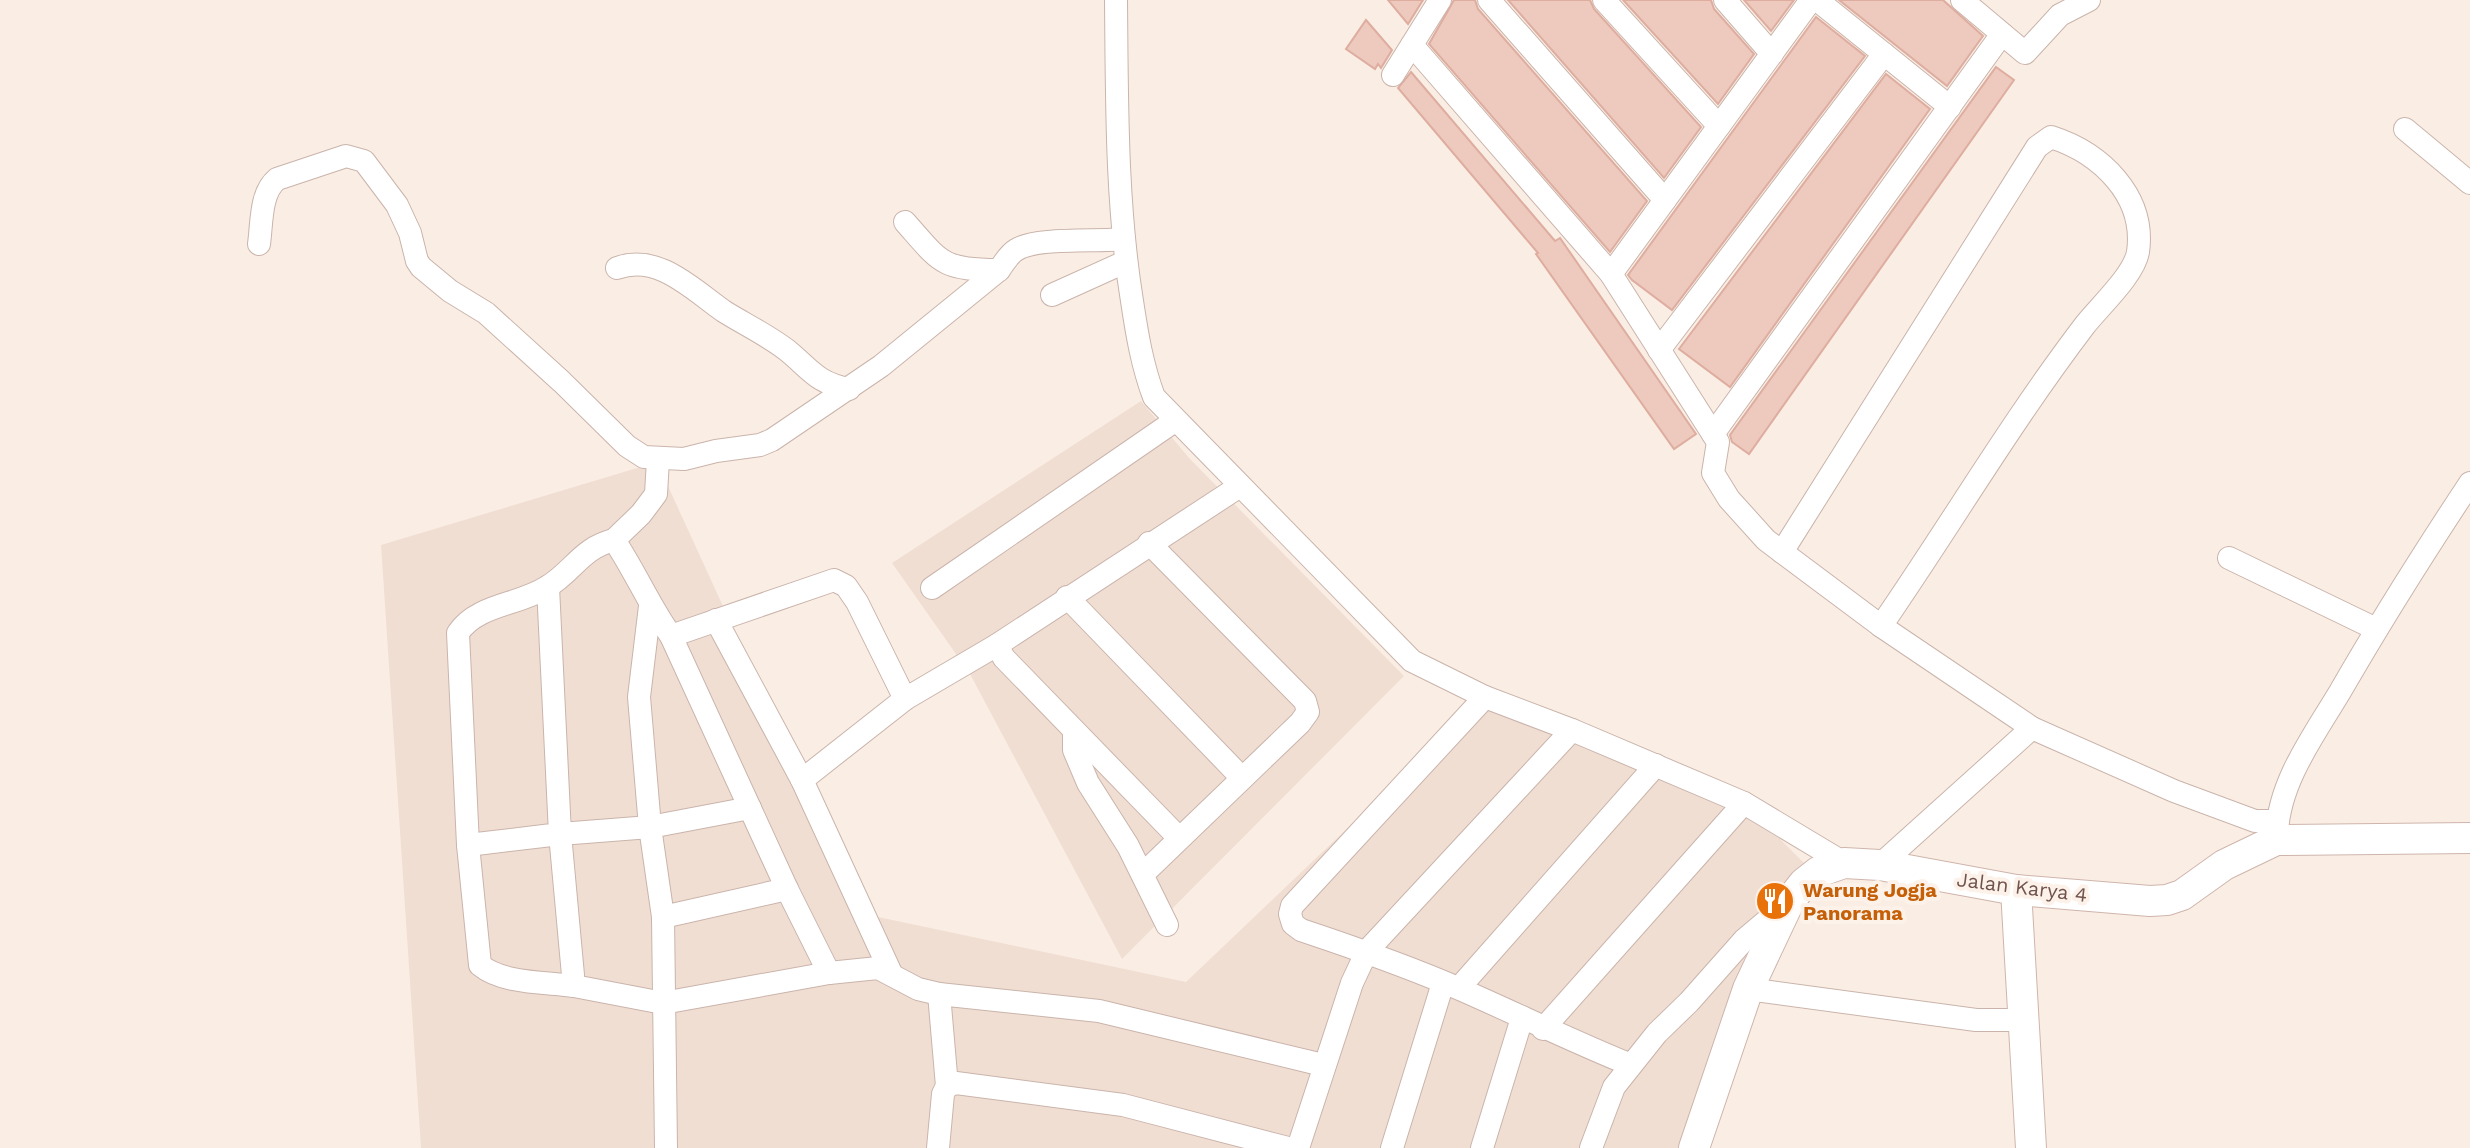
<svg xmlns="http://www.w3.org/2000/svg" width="2470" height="1148" font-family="'Work Sans',sans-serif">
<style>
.residential{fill:#f1ded3}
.building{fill:#edc9be;stroke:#deada0;stroke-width:2}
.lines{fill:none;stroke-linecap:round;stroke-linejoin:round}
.street-casing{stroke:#cab4ab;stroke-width:24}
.secondary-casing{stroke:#cfb5ac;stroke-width:32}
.street{stroke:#fff;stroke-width:22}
.secondary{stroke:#fff;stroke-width:30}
.labels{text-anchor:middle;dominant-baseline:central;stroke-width:8;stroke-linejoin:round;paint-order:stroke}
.street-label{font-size:20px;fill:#70534c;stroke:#fdf2e9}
.food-label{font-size:20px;font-weight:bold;fill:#c56008;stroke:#fdf2e9;text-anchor:start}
</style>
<rect width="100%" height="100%" fill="#faeee4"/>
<g class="residential">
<polygon points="1141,401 1190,459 1404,676 1122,959 970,674 892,563"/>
<polygon points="657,462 864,914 1186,982 1485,697 1744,803 1813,872 1779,922 1703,1148 421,1148 381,545"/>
</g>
<g class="building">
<polygon points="1388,0 1423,0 1408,24"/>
<polygon points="1454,0 1475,0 1478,9 1647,201 1610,252 1429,44"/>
<polygon points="1508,0 1590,0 1594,9 1701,127 1664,178"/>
<polygon points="1623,0 1711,0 1714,9 1754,54 1718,104"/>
<polygon points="1744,0 1794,0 1771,31"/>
<polygon points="1839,0 1943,0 1983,36 1947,86"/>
<polygon points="1816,17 1865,56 1672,310 1632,280 1628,275"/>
<polygon points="1366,20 1392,50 1381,68 1378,64 1375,69 1346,49"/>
<polygon points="1996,67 2014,80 1749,454 1732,442 1730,435"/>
<polygon points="1411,72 1555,241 1560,238 1696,434 1674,449 1536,254 1538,253 1398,88"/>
<polygon points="1886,74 1930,109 1730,387 1679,349"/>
</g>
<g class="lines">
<defs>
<g id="street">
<path d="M 1116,0 C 1117,100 1116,202 1132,301 C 1137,334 1142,365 1154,397 L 1412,661 L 1485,697 L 1572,730 L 1744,803 L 1844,863"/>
<polyline points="1489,0 1665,200"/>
<polyline points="1604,0 1719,126"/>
<polyline points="1725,0 1772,54"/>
<polyline points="1817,0 1950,107"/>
<polyline points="1962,0 2025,53 2060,15 2089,0"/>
<polyline points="1412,45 1611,274 1718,442 1713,473 1729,499 1766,540 1881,626 2032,728 2174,791 2255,821 2277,821"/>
<polyline points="1393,75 1440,0"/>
<polyline points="2405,129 2470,183"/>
<path d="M 905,222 C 942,264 941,269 999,270 C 1004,263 1009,254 1016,250 C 1035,237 1097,242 1124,239"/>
<path d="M 259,244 C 262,223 260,193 277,179 L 346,156 L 364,161 L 397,205 L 410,233 L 417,261 L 421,267 L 450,291 L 486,313 L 562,382 L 627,446 L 644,457 L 684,459 L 716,451 L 760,445 L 772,440 L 881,366 L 999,270"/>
<path d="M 617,268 C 659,253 693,290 725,312 C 746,325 769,336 788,351 C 811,370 817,383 849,389"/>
<polyline points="1611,274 1811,0"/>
<polyline points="1052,295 1125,262"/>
<polyline points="1659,350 1884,54"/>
<polyline points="1713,434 2002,34"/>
<polyline points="614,540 641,514 656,494 658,460"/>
<path d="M 1782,552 L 2037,147 L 2051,137 C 2101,153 2146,196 2138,252 C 2134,275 2100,306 2085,325 C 2011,422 1950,526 1881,626"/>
<polyline points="2229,558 2376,629"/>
<polyline points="932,588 1176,420"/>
<polyline points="1067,597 1242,778"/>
<polyline points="650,606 639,697 650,827 663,917 666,1148"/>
<polyline points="716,620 802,780 891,973"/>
<polyline points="671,636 834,580 846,586 857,602 905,699"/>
<path d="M 1485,697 L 1292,906 L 1290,914 L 1293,924 L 1301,930 C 1355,948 1410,967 1462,990 C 1519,1015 1574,1042 1631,1065"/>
<polyline points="1074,731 1074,750 1088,783 1128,846 1167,925"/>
<polyline points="802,780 905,699 997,645"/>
<polyline points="750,808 650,827 560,834 574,986 663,1003 829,973 878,968 918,989 939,994"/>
<path d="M 2277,833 C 2279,781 2315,734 2341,690 C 2382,619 2425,551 2470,483"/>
<polyline points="1179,838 1004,658 997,645 1240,486"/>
<polyline points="468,845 560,834 548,587"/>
<polyline points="1880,865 2032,728"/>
<polyline points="1143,874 1300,723 1308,712 1305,701 1149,543"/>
<polyline points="663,917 787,889"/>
<path d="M 574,986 C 546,982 503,984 480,965 L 468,845 L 458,633 C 477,604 520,605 547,587 C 573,572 581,548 614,540 C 635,571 649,605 671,636 L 787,889 L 829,973"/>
<polyline points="1459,988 1656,765"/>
<polyline points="1748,989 1976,1020 2024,1020"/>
<polyline points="1543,1029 1744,803"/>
<polyline points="947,1086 939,994 1099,1011 1323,1065"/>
<polyline points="938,1148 943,1094 947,1086 956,1083 1123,1105 1288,1148"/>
<polyline points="1298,1148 1352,983 1367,951 1572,730"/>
<polyline points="1392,1148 1443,983"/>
<polyline points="1482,1148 1522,1018"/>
<polyline points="1591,1148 1614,1087 1657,1033 1689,1002 1744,940 1782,908"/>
</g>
<g id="secondary">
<polyline points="2016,890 2031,1148"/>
<polyline points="1694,1148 1748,989 1789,902 1804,883 1818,872 1844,863 1880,865 2016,890 2150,901 2167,900 2182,895 2224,865 2276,840 2470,838"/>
</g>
</defs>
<use href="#street" class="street-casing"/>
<use href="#secondary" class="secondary-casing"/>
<use href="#street" class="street"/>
<use href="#secondary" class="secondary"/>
</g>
<defs>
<symbol id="restaurant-disc" viewBox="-11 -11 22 22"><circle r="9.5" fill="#e8710a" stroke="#fdf2e9"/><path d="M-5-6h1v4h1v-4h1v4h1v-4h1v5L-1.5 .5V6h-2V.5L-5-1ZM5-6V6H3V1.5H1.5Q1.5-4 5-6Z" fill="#fff"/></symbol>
</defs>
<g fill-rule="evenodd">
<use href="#restaurant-disc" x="1753" y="879" width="44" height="44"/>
</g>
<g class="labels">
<g class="street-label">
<text transform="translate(2022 887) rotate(7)">Jalan Karya 4</text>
</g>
<g class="food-label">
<text x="1803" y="890">Warung Jogja<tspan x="1803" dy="23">Panorama</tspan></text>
</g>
</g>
</svg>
